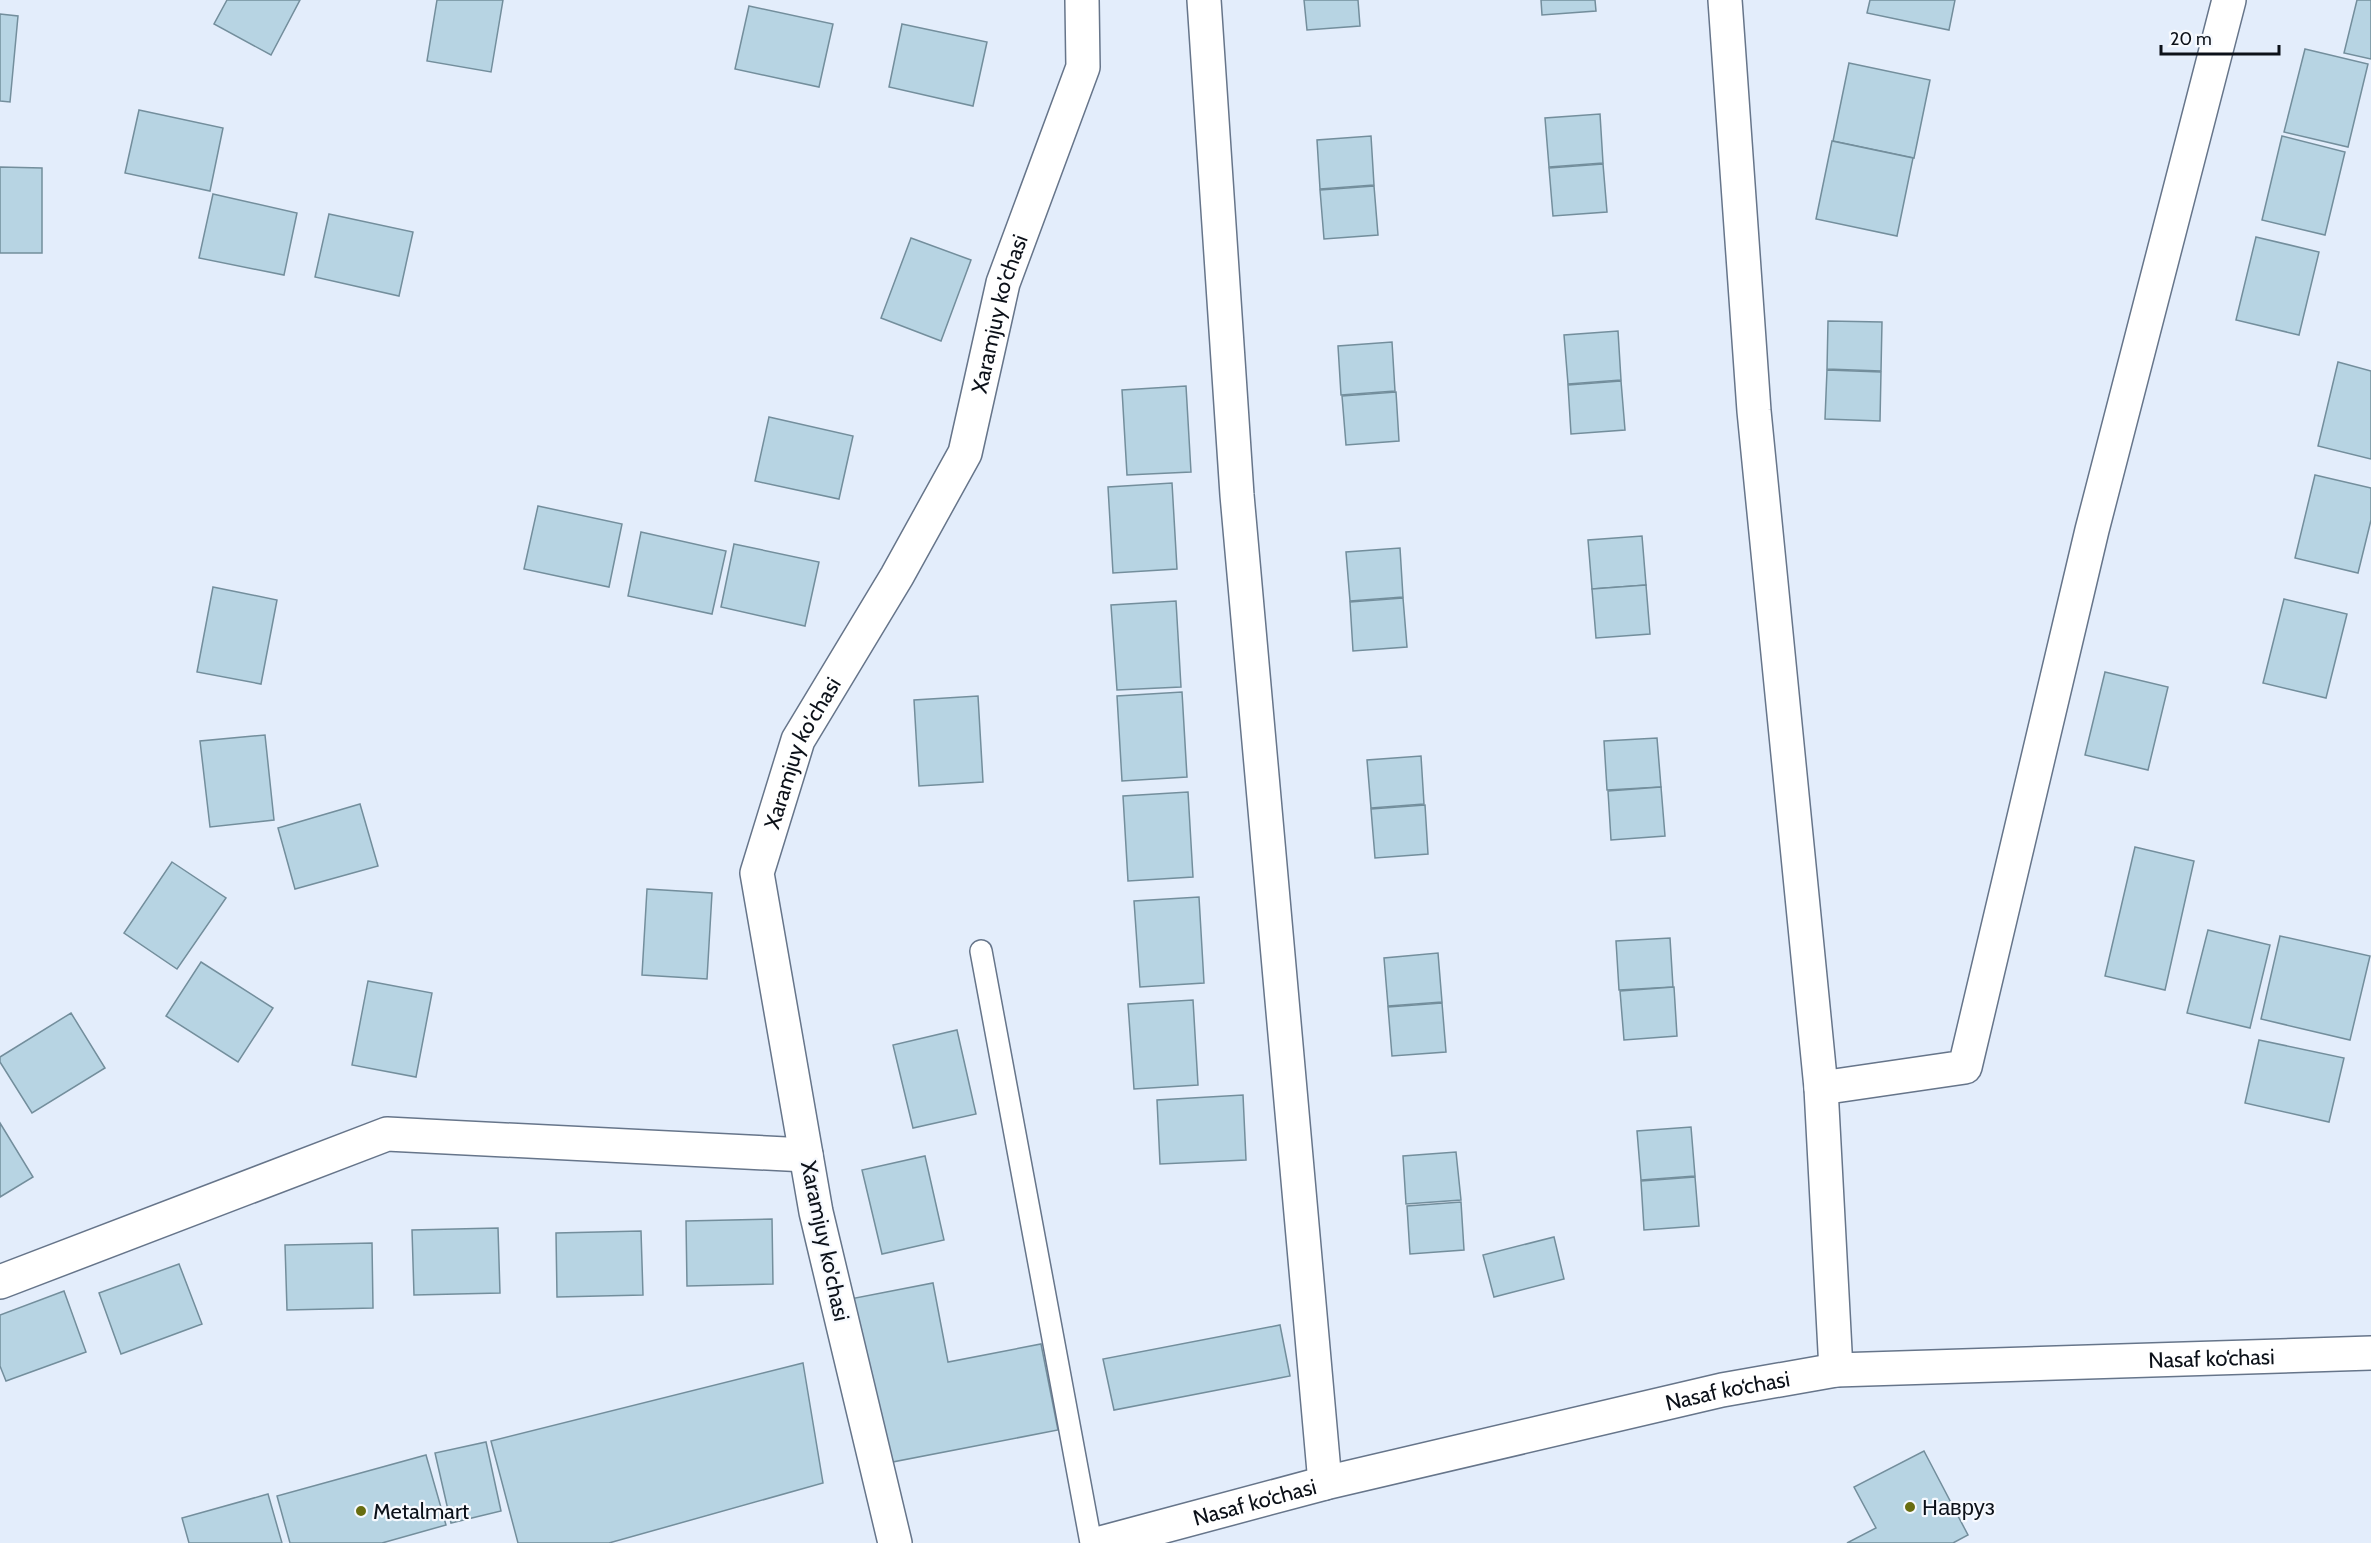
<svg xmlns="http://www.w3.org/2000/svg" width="2371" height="1543" font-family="Cabin,sans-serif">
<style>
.building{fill:#b7d4e3;stroke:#738e9c;stroke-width:1.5}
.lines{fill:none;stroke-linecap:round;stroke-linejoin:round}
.lane-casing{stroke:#66758a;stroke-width:24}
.street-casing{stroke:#66758a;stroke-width:36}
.secondary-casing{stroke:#66758a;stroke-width:36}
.lane{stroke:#fff;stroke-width:21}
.street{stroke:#fff;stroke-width:33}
.secondary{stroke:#fff;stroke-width:33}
.poi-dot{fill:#686d10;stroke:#f6f9fe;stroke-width:2}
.labels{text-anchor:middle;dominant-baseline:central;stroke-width:4.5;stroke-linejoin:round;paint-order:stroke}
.street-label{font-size:22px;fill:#0c1119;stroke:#f6f9fe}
.poi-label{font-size:22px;fill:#0c1119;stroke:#f6f9fe;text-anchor:start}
</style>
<rect width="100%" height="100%" fill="#e3edfb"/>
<g class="building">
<polygon points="227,0 300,0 271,55 214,24"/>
<polygon points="437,0 503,0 491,72 427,61"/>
<polygon points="1304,0 1358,0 1360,26 1307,30"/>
<polygon points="1541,0 1595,0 1596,11 1542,15"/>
<polygon points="1870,0 1955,0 1949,30 1867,13"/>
<polygon points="2357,0 2371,0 2371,59 2344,53"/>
<polygon points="749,6 833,24 819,87 735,69"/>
<polygon points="0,14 18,16 10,102 0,101"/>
<polygon points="902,24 987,42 973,106 889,87"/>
<polygon points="2305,49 2368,64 2348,147 2284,132"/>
<polygon points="1849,63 1930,80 1914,158 1833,141"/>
<polygon points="139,110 223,128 210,191 125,173"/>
<polygon points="1600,114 1603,163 1549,167 1545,118"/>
<polygon points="1371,136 1374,185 1320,189 1317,140"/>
<polygon points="2282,136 2345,152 2325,235 2262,220"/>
<polygon points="1832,141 1913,158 1897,236 1816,219"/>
<polygon points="1603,164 1607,212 1553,216 1549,168"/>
<polygon points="0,167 42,168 42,253 0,253"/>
<polygon points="1374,186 1378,235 1324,239 1320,190"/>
<polygon points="213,194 297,213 284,275 199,258"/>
<polygon points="329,214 413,232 399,296 315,277"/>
<polygon points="2256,237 2319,252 2299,335 2236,320"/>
<polygon points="911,238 971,260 941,341 881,318"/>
<polygon points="1828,321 1882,322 1881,371 1827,369"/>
<polygon points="1618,331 1621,380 1568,384 1564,335"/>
<polygon points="1392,342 1395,391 1341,395 1338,346"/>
<polygon points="2338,362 2371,371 2371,459 2318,446"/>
<polygon points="1827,370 1881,372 1880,421 1825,419"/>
<polygon points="1621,381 1625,430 1571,434 1568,385"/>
<polygon points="1186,386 1191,472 1127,475 1122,390"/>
<polygon points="1396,392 1399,441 1346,445 1342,396"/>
<polygon points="769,417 853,436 839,499 755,481"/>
<polygon points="2315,475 2371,488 2371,520 2358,573 2295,558"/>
<polygon points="1172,483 1177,569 1113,573 1108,487"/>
<polygon points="538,506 622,524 609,587 524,569"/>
<polygon points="641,532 726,551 712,614 628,596"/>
<polygon points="1642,536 1646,585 1592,589 1588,540"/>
<polygon points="734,544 819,562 805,626 721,607"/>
<polygon points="1400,548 1403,597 1350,601 1346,552"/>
<polygon points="1646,585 1650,634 1596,638 1592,589"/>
<polygon points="213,587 277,600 261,684 197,672"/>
<polygon points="1403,598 1407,647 1353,651 1350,602"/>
<polygon points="2284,599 2347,614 2326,698 2263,683"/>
<polygon points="1176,601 1181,687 1117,690 1111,605"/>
<polygon points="2105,672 2168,687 2148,770 2085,755"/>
<polygon points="1182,692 1187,777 1122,781 1117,696"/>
<polygon points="978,696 983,782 919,786 914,700"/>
<polygon points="265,735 274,820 210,827 200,741"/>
<polygon points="1657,738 1661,787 1607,790 1604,741"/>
<polygon points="1421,756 1424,804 1371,808 1367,760"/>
<polygon points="1661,787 1665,836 1611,840 1608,791"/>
<polygon points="1188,792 1193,877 1128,881 1123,796"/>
<polygon points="360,804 378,866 295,889 278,828"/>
<polygon points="1425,805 1428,854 1375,858 1371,809"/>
<polygon points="2135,847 2194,861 2165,990 2105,976"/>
<polygon points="172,862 226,898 177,969 124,933"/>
<polygon points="647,889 712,893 707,979 642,975"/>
<polygon points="1199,897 1204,983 1140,987 1134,901"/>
<polygon points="2208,930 2270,945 2250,1028 2187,1013"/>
<polygon points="2280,936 2370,956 2350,1040 2261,1019"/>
<polygon points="1670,938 1673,987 1619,990 1616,941"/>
<polygon points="1438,953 1442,1002 1388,1006 1384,958"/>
<polygon points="201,962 273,1008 238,1062 166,1016"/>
<polygon points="368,981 432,993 416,1077 352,1065"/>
<polygon points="1674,987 1677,1036 1624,1040 1620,991"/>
<polygon points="1193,1000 1198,1085 1134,1089 1128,1004"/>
<polygon points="1442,1003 1446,1052 1392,1056 1388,1007"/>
<polygon points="71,1013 105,1068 32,1113 0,1062 0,1057"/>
<polygon points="957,1030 976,1114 913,1128 893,1045"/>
<polygon points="2259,1040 2344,1058 2329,1122 2245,1103"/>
<polygon points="1243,1095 1246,1160 1160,1164 1157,1100"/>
<polygon points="0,1123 33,1177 0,1197"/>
<polygon points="1691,1127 1695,1176 1641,1180 1637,1131"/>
<polygon points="1456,1152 1461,1200 1406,1204 1403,1156"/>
<polygon points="925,1156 944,1240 882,1254 862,1170"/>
<polygon points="1695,1177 1699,1226 1644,1230 1641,1181"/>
<polygon points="1461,1202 1464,1250 1410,1254 1407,1206"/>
<polygon points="772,1219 773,1284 687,1286 686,1221"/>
<polygon points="498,1228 500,1293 414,1295 412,1230"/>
<polygon points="641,1231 643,1295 557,1297 556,1233"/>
<polygon points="1554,1237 1564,1279 1494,1297 1483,1255"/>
<polygon points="372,1243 373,1308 287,1310 285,1245"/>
<polygon points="179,1264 202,1324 121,1354 99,1293"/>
<polygon points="933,1283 948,1362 1041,1344 1058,1430 882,1464 850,1299"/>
<polygon points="64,1291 86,1352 6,1381 0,1366 0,1315"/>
<polygon points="1280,1325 1290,1376 1114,1410 1103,1359"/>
<polygon points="803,1363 823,1483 609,1543 518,1543 491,1441"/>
<polygon points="486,1442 501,1511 451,1523 435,1453"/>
<polygon points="1924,1451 1968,1535 1953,1543 1847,1543 1876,1528 1854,1487"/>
<polygon points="426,1455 446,1525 382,1543 290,1543 277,1496"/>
<polygon points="268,1494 282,1543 189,1543 182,1518"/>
</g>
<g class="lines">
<defs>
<polyline id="lane" points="981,951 1091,1543"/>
<g id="street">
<polyline points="1204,0 1237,495 1325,1483"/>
<polyline points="1725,0 1754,411 1821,1088 1836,1370"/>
<polyline points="1821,1088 1965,1067 2092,530 2229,0"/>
<polyline points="0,1282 387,1134 806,1155"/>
<path id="s1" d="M 895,1543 L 816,1212 L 757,873 L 798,740 L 897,576 L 965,453 L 1003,283 L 1083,67 L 1082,0"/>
</g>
<g id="secondary">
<path id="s2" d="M 1101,1543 L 1325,1483 L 1722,1390 L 1836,1370 L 2371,1353"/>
</g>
</defs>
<use href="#lane" class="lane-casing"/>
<use href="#street" class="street-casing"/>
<use href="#secondary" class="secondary-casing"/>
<use href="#lane" class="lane"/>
<use href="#street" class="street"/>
<use href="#secondary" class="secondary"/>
</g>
<g class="poi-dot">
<circle cx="1910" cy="1507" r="6"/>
<circle cx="361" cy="1511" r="6"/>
</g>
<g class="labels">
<g class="street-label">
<text stroke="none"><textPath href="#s1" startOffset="1299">Xaramjuy ko'chasi</textPath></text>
<text stroke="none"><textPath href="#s1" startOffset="813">Xaramjuy ko'chasi</textPath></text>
<text transform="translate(825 1241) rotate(78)">Xaramjuy ko'chasi</text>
<text stroke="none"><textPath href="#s2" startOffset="1131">Nasaf ko‘chasi</textPath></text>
<text stroke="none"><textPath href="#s2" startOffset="645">Nasaf ko‘chasi</textPath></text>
<text stroke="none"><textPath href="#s2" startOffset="159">Nasaf ko‘chasi</textPath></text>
</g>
<g class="poi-label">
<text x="1922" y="1507">Навруз</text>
<text x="373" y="1511">Metalmart</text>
</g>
</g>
<path d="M2161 45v9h118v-9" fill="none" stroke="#0c1119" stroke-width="3"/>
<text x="2170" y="45" font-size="18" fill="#0c1119" stroke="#f6f9fe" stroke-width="4.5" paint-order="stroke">20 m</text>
</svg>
